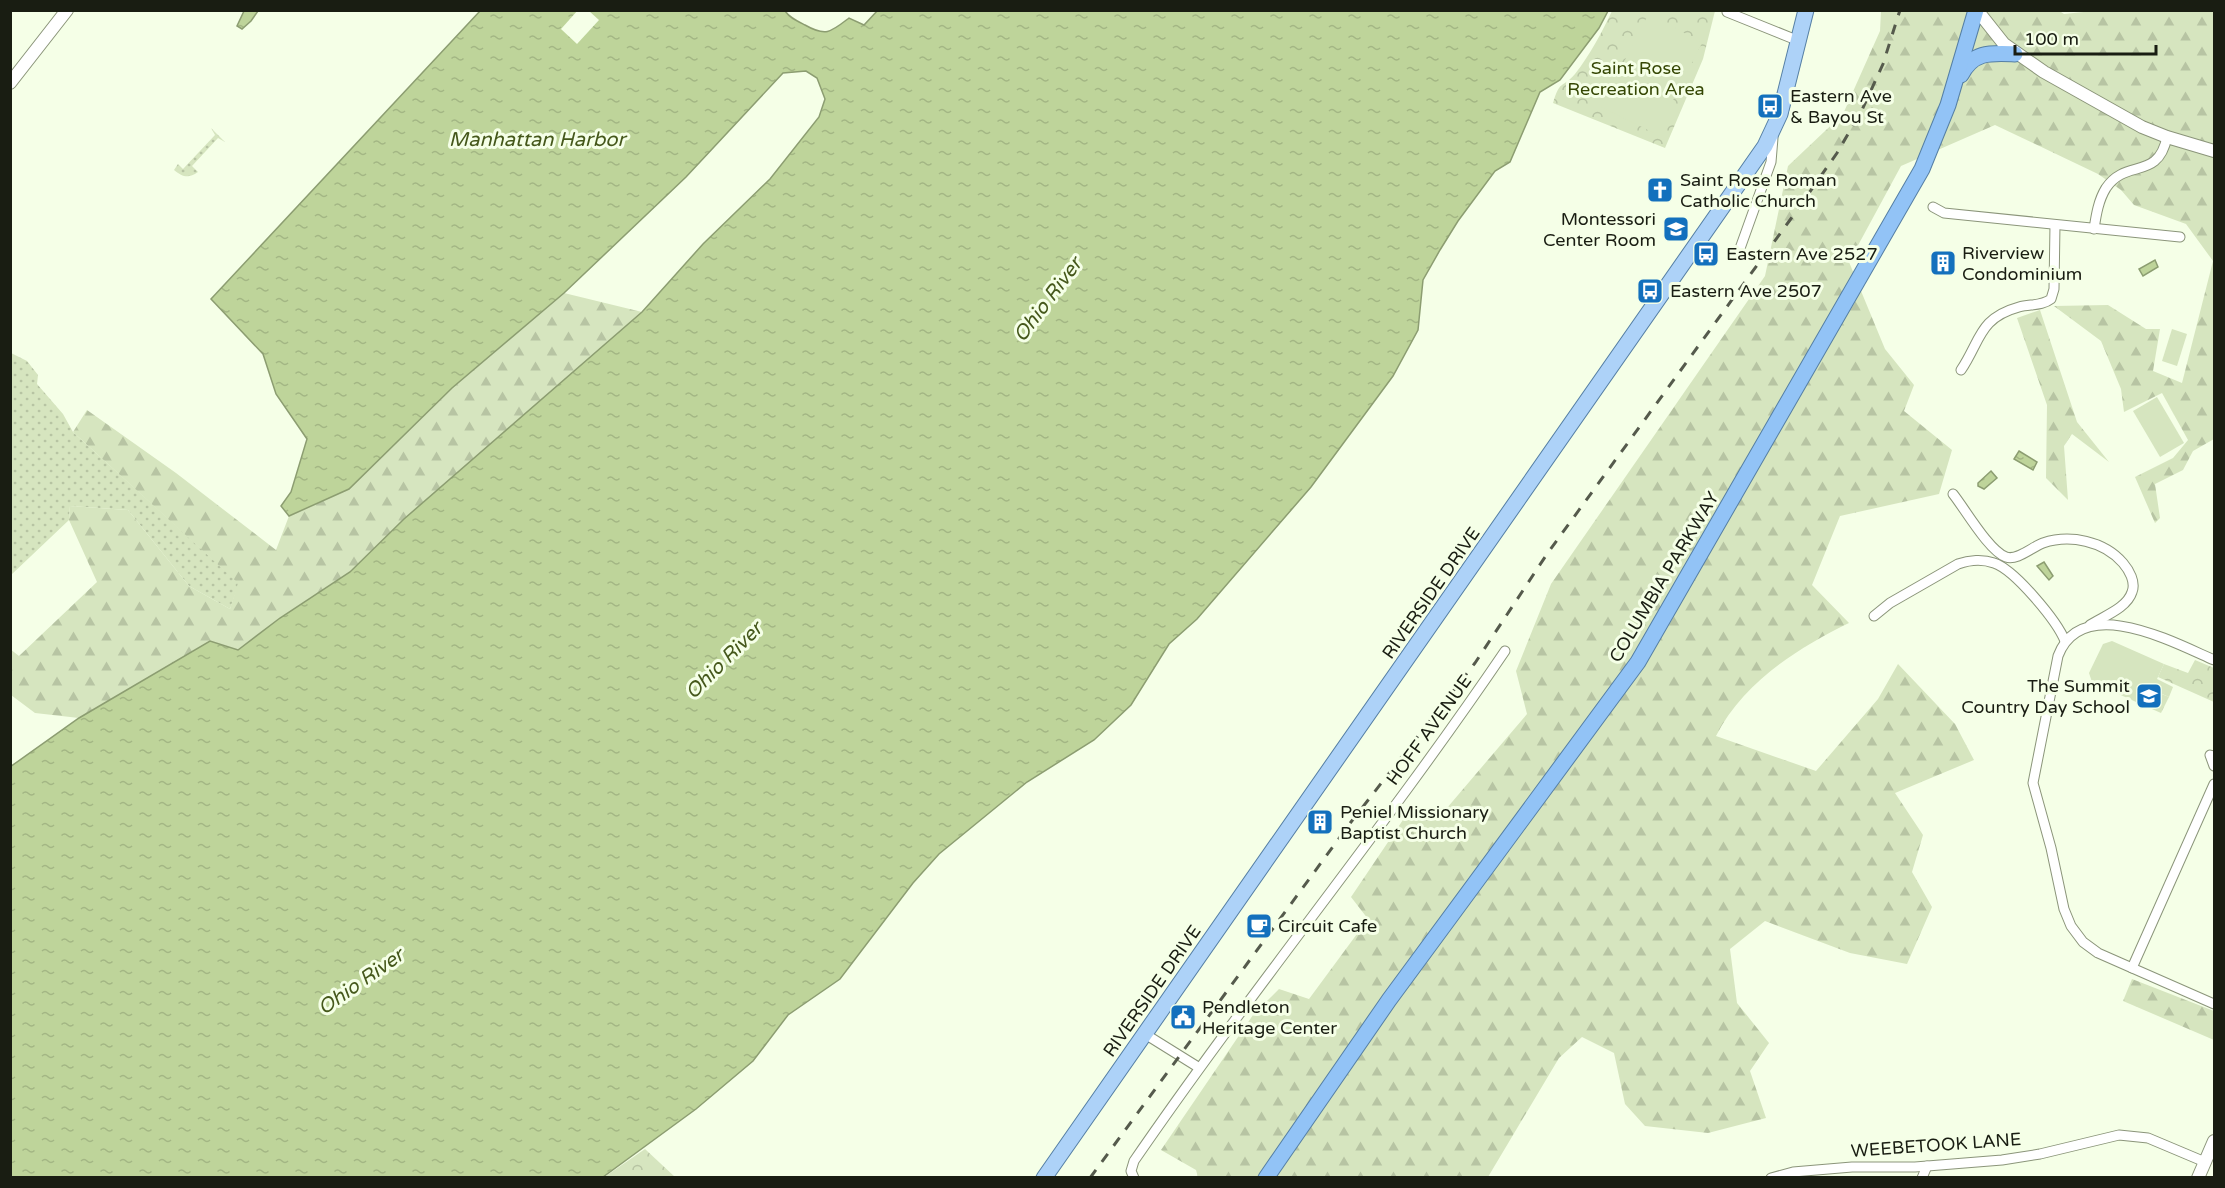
<svg xmlns="http://www.w3.org/2000/svg" width="2225" height="1188" font-family="'Varela Round',sans-serif">
<style>
.grass{fill:url(#grass-dots)}
.forest{fill:url(#forest-firs)}
.park{fill:url(#park-crowns)}
.garden{fill:#d6e5bf}
.water{fill:url(#water-ripples);stroke:#8c9d71;stroke-width:1.5}
.pier{fill:#f5ffe7}
.lines{fill:none;stroke-linecap:round;stroke-linejoin:round}
.minor-casing{stroke:#8b957a;stroke-width:11}
.tertiary-casing{stroke:#8b957a;stroke-width:14}
.primary-casing{stroke:#557fa4;stroke-width:17}
.trunk-casing{stroke:#557fa4;stroke-width:17}
.minor{stroke:#fff;stroke-width:9}
.tertiary{stroke:#fff;stroke-width:12}
.primary{stroke:#add2f8;stroke-width:15}
.trunk{stroke:#92c3f6;stroke-width:15}
.rail{stroke:#555a4c;stroke-width:3;stroke-dasharray:10 10;stroke-linecap:butt}
.labels{text-anchor:middle;dominant-baseline:central;stroke-width:6;stroke-linejoin:round;paint-order:stroke}
.park-label{font-size:18px;fill:#354704;stroke:#f5ffe7}
.poi-label{font-size:18px;fill:#191d12;stroke:#f5ffe7;text-anchor:start}
.street-label{font-size:18px;fill:#191d12;stroke:#f5ffe7}
.water-label{font-size:20px;font-style:italic;fill:#45581b;stroke:#f5ffe7}
</style>
<defs>
<pattern id="grass-dots" width="8" height="8" patternUnits="userSpaceOnUse" patternTransform="scale(1.5)"><rect width="8" height="8" fill="#d6e5bf"/><path d="M2 2h.1M6 6h.1" fill="none" stroke="#b7c4a3" stroke-width="1.8" stroke-linecap="round"/></pattern>
<pattern id="forest-firs" width="22" height="20" patternUnits="userSpaceOnUse" patternTransform="scale(1.5)"><rect width="22" height="20" fill="#d6e5bf"/><path d="M5 1l3.5 6h-7zM16 11l3.5 6h-7z" fill="#b7c4a3"/></pattern>
<pattern id="park-crowns" width="20" height="18" patternUnits="userSpaceOnUse" patternTransform="scale(1.5)"><rect width="20" height="18" fill="#d6e5bf"/><path d="M2 6a3 3 0 1 1 6 0M12 15a3 3 0 1 1 6 0" fill="none" stroke="#b7c4a3"/></pattern>
<pattern id="water-ripples" width="26" height="14" patternUnits="userSpaceOnUse" patternTransform="scale(1.5)"><rect width="26" height="14" fill="#bed49a"/><path d="M2 4q2-2 4 0t4 0M15 11q2-2 4 0t4 0" fill="none" stroke="#a3b684"/></pattern>
</defs>
<rect width="100%" height="100%" fill="#f5ffe7"/>
<g class="grass">
<path d="M 211,128 L 225,142 L 218,138 L 192,166 L 198,172 C 188,179 183,177 174,170 L 178,164 L 183,169 L 215,135 Z"/>
<polygon points="11,353 27,361 38,375 37,384 63,414 73,432 239,583 230,609 189,586 128,510 70,506 69,520 11,575"/>
</g>
<g class="forest">
<path d="M 2058,10 L 2064,14 L 2103,10 L 2214,11 L 2214,439 L 2193,451 L 2183,470 L 2155,484 L 2160,518 L 2155,523 L 2135,477 L 2173,458 L 2188,440 L 2162,393 L 2124,412 L 2121,389 L 2101,341 L 2054,306 L 2108,305 L 2146,329 L 2160,329 L 2153,371 L 2182,383 L 2213,261 L 2186,224 L 2134,205 L 2121,190 L 2098,174 L 1995,125 L 1901,166 L 1849,262 L 1885,349 L 1914,385 L 1904,411 L 1952,450 L 1939,494 L 1840,516 L 1812,585 L 1849,623 C 1796,649 1743,683 1716,736 L 1816,771 L 1878,699 L 1898,664 L 1955,724 L 1974,760 L 1895,793 L 1923,835 L 1912,872 L 1932,907 L 1907,964 L 1850,953 L 1765,921 L 1730,949 L 1737,1003 L 1769,1043 L 1750,1071 L 1766,1118 L 1708,1133 L 1645,1126 L 1625,1104 L 1614,1053 L 1582,1037 L 1559,1058 L 1488,1177 L 1198,1177 L 1196,1170 L 1161,1150 L 1253,1015 L 1279,989 L 1309,999 L 1368,919 L 1351,897 L 1413,805 L 1441,815 L 1527,714 L 1516,671 L 1551,584 L 1765,276 L 1788,166 L 1843,114 L 1880,31 L 1881,11 Z"/>
<polygon points="564,293 642,312 404,519 350,572 280,618 238,650 210,641 79,718 35,713 11,695 10,649 19,656 97,582 69,520 70,506 128,510 189,586 230,609 238,583 73,432 87,410 176,473 276,550 289,516 349,489 452,388"/>
<polygon points="2040,310 2077,422 2109,462 2072,434 2064,446 2068,500 2046,478 2047,405 2017,318"/>
<polygon points="2132,979 2214,1011 2214,1040 2123,1001"/>
</g>
<g class="park">
<path d="M 1612,11 L 1715,11 L 1703,59 L 1665,148 L 1553,103 C 1560,79 1562,89 1575,74 C 1590,55 1602,32 1612,11 Z"/>
<polygon points="2195,660 2214,668 2214,702 2158,677 2164,664 2188,673"/>
<polygon points="2152,690 2169,697 2161,713 2145,706"/>
<polygon points="645,1149 675,1177 603,1178"/>
</g>
<g class="garden">
<polygon points="1649,13 1702,43 1656,134 1601,107"/>
<polygon points="2172,329 2187,334 2177,366 2162,361"/>
<polygon points="2157,397 2184,443 2160,457 2133,411"/>
<polygon points="2112,641 2164,664 2157,679 2173,687 2169,697 2153,690 2145,706 2092,682 2089,673 2103,644"/>
</g>
<g class="water">
<path d="M 878,10 L 1608,11 L 1599,28 L 1560,80 L 1540,92 L 1510,162 L 1495,171 L 1458,221 L 1440,250 L 1423,280 L 1418,330 L 1393,376 L 1311,487 L 1197,619 L 1169,644 L 1131,705 L 1094,740 L 1027,782 L 939,854 L 913,883 L 840,979 L 788,1015 L 753,1061 L 696,1109 L 603,1177 L 11,1177 L 10,767 L 79,718 L 210,641 L 238,650 L 280,618 L 350,572 L 404,519 L 642,312 L 703,244 L 770,179 L 819,117 L 825,99 L 817,78 L 806,71 L 783,73 L 686,177 L 564,293 L 452,388 L 349,489 L 289,516 L 281,506 L 291,492 L 307,439 L 276,394 L 263,354 L 211,299 L 480,11 L 785,11 C 790,18 797,21 805,25 C 826,37 831,32 849,18 L 864,25 Z"/>
<polygon points="244,11 258,11 251,21 242,29 237,26"/>
<polygon points="2155,260 2158,267 2143,276 2139,269"/>
<polygon points="2019,451 2037,462 2033,470 2014,459"/>
<polygon points="1991,471 1997,478 1984,489 1978,486 1978,483"/>
<polygon points="2044,562 2053,576 2049,580 2037,566"/>
</g>
<polygon class="pier" points="578,10 589,11 599,20 577,44 561,29"/>
<g class="lines">
<defs>
<g id="minor">
<polyline points="1727,12 1799,41"/>
<polyline points="1933,207 1944,213 2180,237"/>
<path d="M 2094,229 C 2096,216 2098,201 2106,188 C 2126,158 2158,181 2167,137"/>
<polyline points="1738,254 1771,162 1773,138"/>
<path d="M 1961,370 C 1981,340 1979,318 2019,307 C 2030,304 2042,306 2051,299 L 2054,289 L 2055,225"/>
<path d="M 1953,494 C 1965,509 1989,551 2006,557 C 2017,561 2032,547 2043,543 C 2070,534 2104,541 2123,563 C 2129,570 2136,582 2132,592 C 2127,608 2104,616 2090,625"/>
<path d="M 1874,616 L 1890,603 L 1958,564 C 1969,560 1983,559 1994,563 C 2015,570 2057,621 2065,641"/>
<path d="M 2214,660 C 2173,642 2082,593 2058,656 L 2033,783 L 2051,848 L 2064,909 L 2071,926 L 2083,942 L 2098,953 L 2214,1004"/>
<polyline points="2214,756 2210,755 2214,766"/>
<polyline points="2132,968 2214,784"/>
<polyline points="1145,1034 1198,1067"/>
<path d="M 1134,1178 L 1131,1171 L 1134,1161 C 1253,988 1387,825 1505,651"/>
<polyline points="1771,1178 1793,1172 1852,1167 1915,1167 2002,1160 2040,1154 2119,1135 2148,1138 2205,1162"/>
<polyline points="1922,1178 1927,1166"/>
</g>
<g id="tertiary">
<polyline points="1977,10 2004,44 2044,72 2142,127 2167,137 2214,151"/>
<polyline points="10,83 67,10"/>
<polyline points="2198,1178 2214,1141"/>
</g>
<polyline id="primary" points="1044,1178 1765,146 1780,114 1806,10"/>
<g id="trunk">
<path d="M 1961,75 C 1973,51 1991,53 2015,54"/>
<polyline points="1266,1178 1389,1000 1638,662 1922,169 1948,105 1976,10"/>
</g>
</defs>
<use href="#minor" class="minor-casing"/>
<use href="#tertiary" class="tertiary-casing"/>
<use href="#primary" class="primary-casing"/>
<use href="#trunk" class="trunk-casing"/>
<use href="#minor" class="minor"/>
<use href="#tertiary" class="tertiary"/>
<use href="#primary" class="primary"/>
<use href="#trunk" class="trunk"/>
<polyline class="rail" points="1090,1178 1351,822 1475,663 1547,554 1790,220 1837,153 1862,110 1883,64 1900,10"/>
</g>
<defs>
<symbol id="bus-square" viewBox="-11 -11 22 22"><rect x="-9" y="-9" width="18" height="18" rx="4" fill="#1370bd" stroke="#f5ffe7"/><path d="M-5-6H5V4H4V6H2V4H-2V6H-4V4H-5ZM-3.5-4V0h7V-4ZM-3.5 1.2v1.5H-2V1.2ZM2 1.2v1.5H3.5V1.2Z" fill="#fff"/></symbol>
<symbol id="church-square" viewBox="-11 -11 22 22"><rect x="-9" y="-9" width="18" height="18" rx="4" fill="#1370bd" stroke="#f5ffe7"/><path d="M-1.2-6h2.4v3.5h3.3v2.4h-3.3V6h-2.4V-.1h-3.3v-2.4h3.3Z" fill="#fff"/></symbol>
<symbol id="school-square" viewBox="-11 -11 22 22"><rect x="-9" y="-9" width="18" height="18" rx="4" fill="#1370bd" stroke="#f5ffe7"/><path d="M0-5L7-2L0 1L-7-2ZM-4 1L0 2.5L4 1V4Q0 6-4 4Z" fill="#fff"/></symbol>
<symbol id="building-square" viewBox="-11 -11 22 22"><rect x="-9" y="-9" width="18" height="18" rx="4" fill="#1370bd" stroke="#f5ffe7"/><path d="M-4-6H4V6H1V3H-1V6H-4ZM-2.5-4.3h1.7v1.8h-1.7ZM.8-4.3h1.7v1.8H.8ZM-2.5-1h1.7V.8h-1.7ZM.8-1h1.7V.8H.8Z" fill="#fff"/></symbol>
<symbol id="cafe-square" viewBox="-11 -11 22 22"><rect x="-9" y="-9" width="18" height="18" rx="4" fill="#1370bd" stroke="#f5ffe7"/><path d="M-5.5-4.5H6V0H3Q3 3.5 0 3.5H-2.5Q-5.5 3.5-5.5 0ZM3-3.2v2h1.7v-2ZM-6 4.5H4V6H-6Z" fill="#fff"/></symbol>
<symbol id="civic-square" viewBox="-11 -11 22 22"><rect x="-9" y="-9" width="18" height="18" rx="4" fill="#1370bd" stroke="#f5ffe7"/><path d="M-.6-6.5H3V-4.5H.6V-3L4-1V1h2V6H-6V1h2V-1L-.6-3ZM-1.2 2.5V6h2.4V2.5Z" fill="#fff"/></symbol>
</defs>
<g fill-rule="evenodd">
<use href="#bus-square" x="1755" y="91" width="30" height="30"/>
<use href="#church-square" x="1645" y="175" width="30" height="30"/>
<use href="#school-square" x="1661" y="214" width="30" height="30"/>
<use href="#bus-square" x="1691" y="239" width="30" height="30"/>
<use href="#building-square" x="1928" y="248" width="30" height="30"/>
<use href="#bus-square" x="1635" y="276" width="30" height="30"/>
<use href="#school-square" x="2134" y="681" width="30" height="30"/>
<use href="#building-square" x="1305" y="807" width="30" height="30"/>
<use href="#cafe-square" x="1244" y="911" width="30" height="30"/>
<use href="#civic-square" x="1168" y="1002" width="30" height="30"/>
</g>
<g class="labels">
<g class="park-label">
<text x="1636" y="68">Saint Rose<tspan x="1636" dy="21">Recreation Area</tspan></text>
</g>
<g class="poi-label">
<text x="1790" y="96">Eastern Ave<tspan x="1790" dy="21">&amp; Bayou St</tspan></text>
<text x="1680" y="180">Saint Rose Roman<tspan x="1680" dy="21">Catholic Church</tspan></text>
<text x="1656" y="219" text-anchor="end">Montessori<tspan x="1656" dy="21">Center Room</tspan></text>
<text x="1962" y="253">Riverview<tspan x="1962" dy="21">Condominium</tspan></text>
<text x="1726" y="254">Eastern Ave 2527</text>
<text x="1670" y="291">Eastern Ave 2507</text>
<text x="2130" y="686" text-anchor="end">The Summit<tspan x="2130" dy="21">Country Day School</tspan></text>
<text x="1340" y="812">Peniel Missionary<tspan x="1340" dy="21">Baptist Church</tspan></text>
<text x="1278" y="926">Circuit Cafe</text>
<text x="1202" y="1007">Pendleton<tspan x="1202" dy="21">Heritage Center</tspan></text>
</g>
<g class="street-label">
<text transform="translate(1664 577) rotate(-59)">COLUMBIA PARKWAY</text>
<text transform="translate(1431 593) rotate(-55)">RIVERSIDE DRIVE</text>
<text transform="translate(1429 730) rotate(-54)">HOFF AVENUE</text>
<text transform="translate(1152 991) rotate(-55)">RIVERSIDE DRIVE</text>
<text transform="translate(1936 1145) rotate(-4)">WEEBETOOK LANE</text>
</g>
<g class="water-label">
<text x="537" y="140">Manhattan Harbor</text>
<text transform="translate(1048 300) rotate(-53)">Ohio River</text>
<text transform="translate(724 661) rotate(-45)">Ohio River</text>
<text transform="translate(361 982) rotate(-35)">Ohio River</text>
</g>
</g>
<rect width="2225" height="1188" fill="none" stroke="#191d12" stroke-width="24"/>
<path d="M2015 45v9h141v-9" fill="none" stroke="#191d12" stroke-width="3"/>
<text x="2024" y="45" font-size="18" fill="#191d12" stroke="#f5ffe7" stroke-width="4.5" paint-order="stroke">100 m</text>
</svg>
